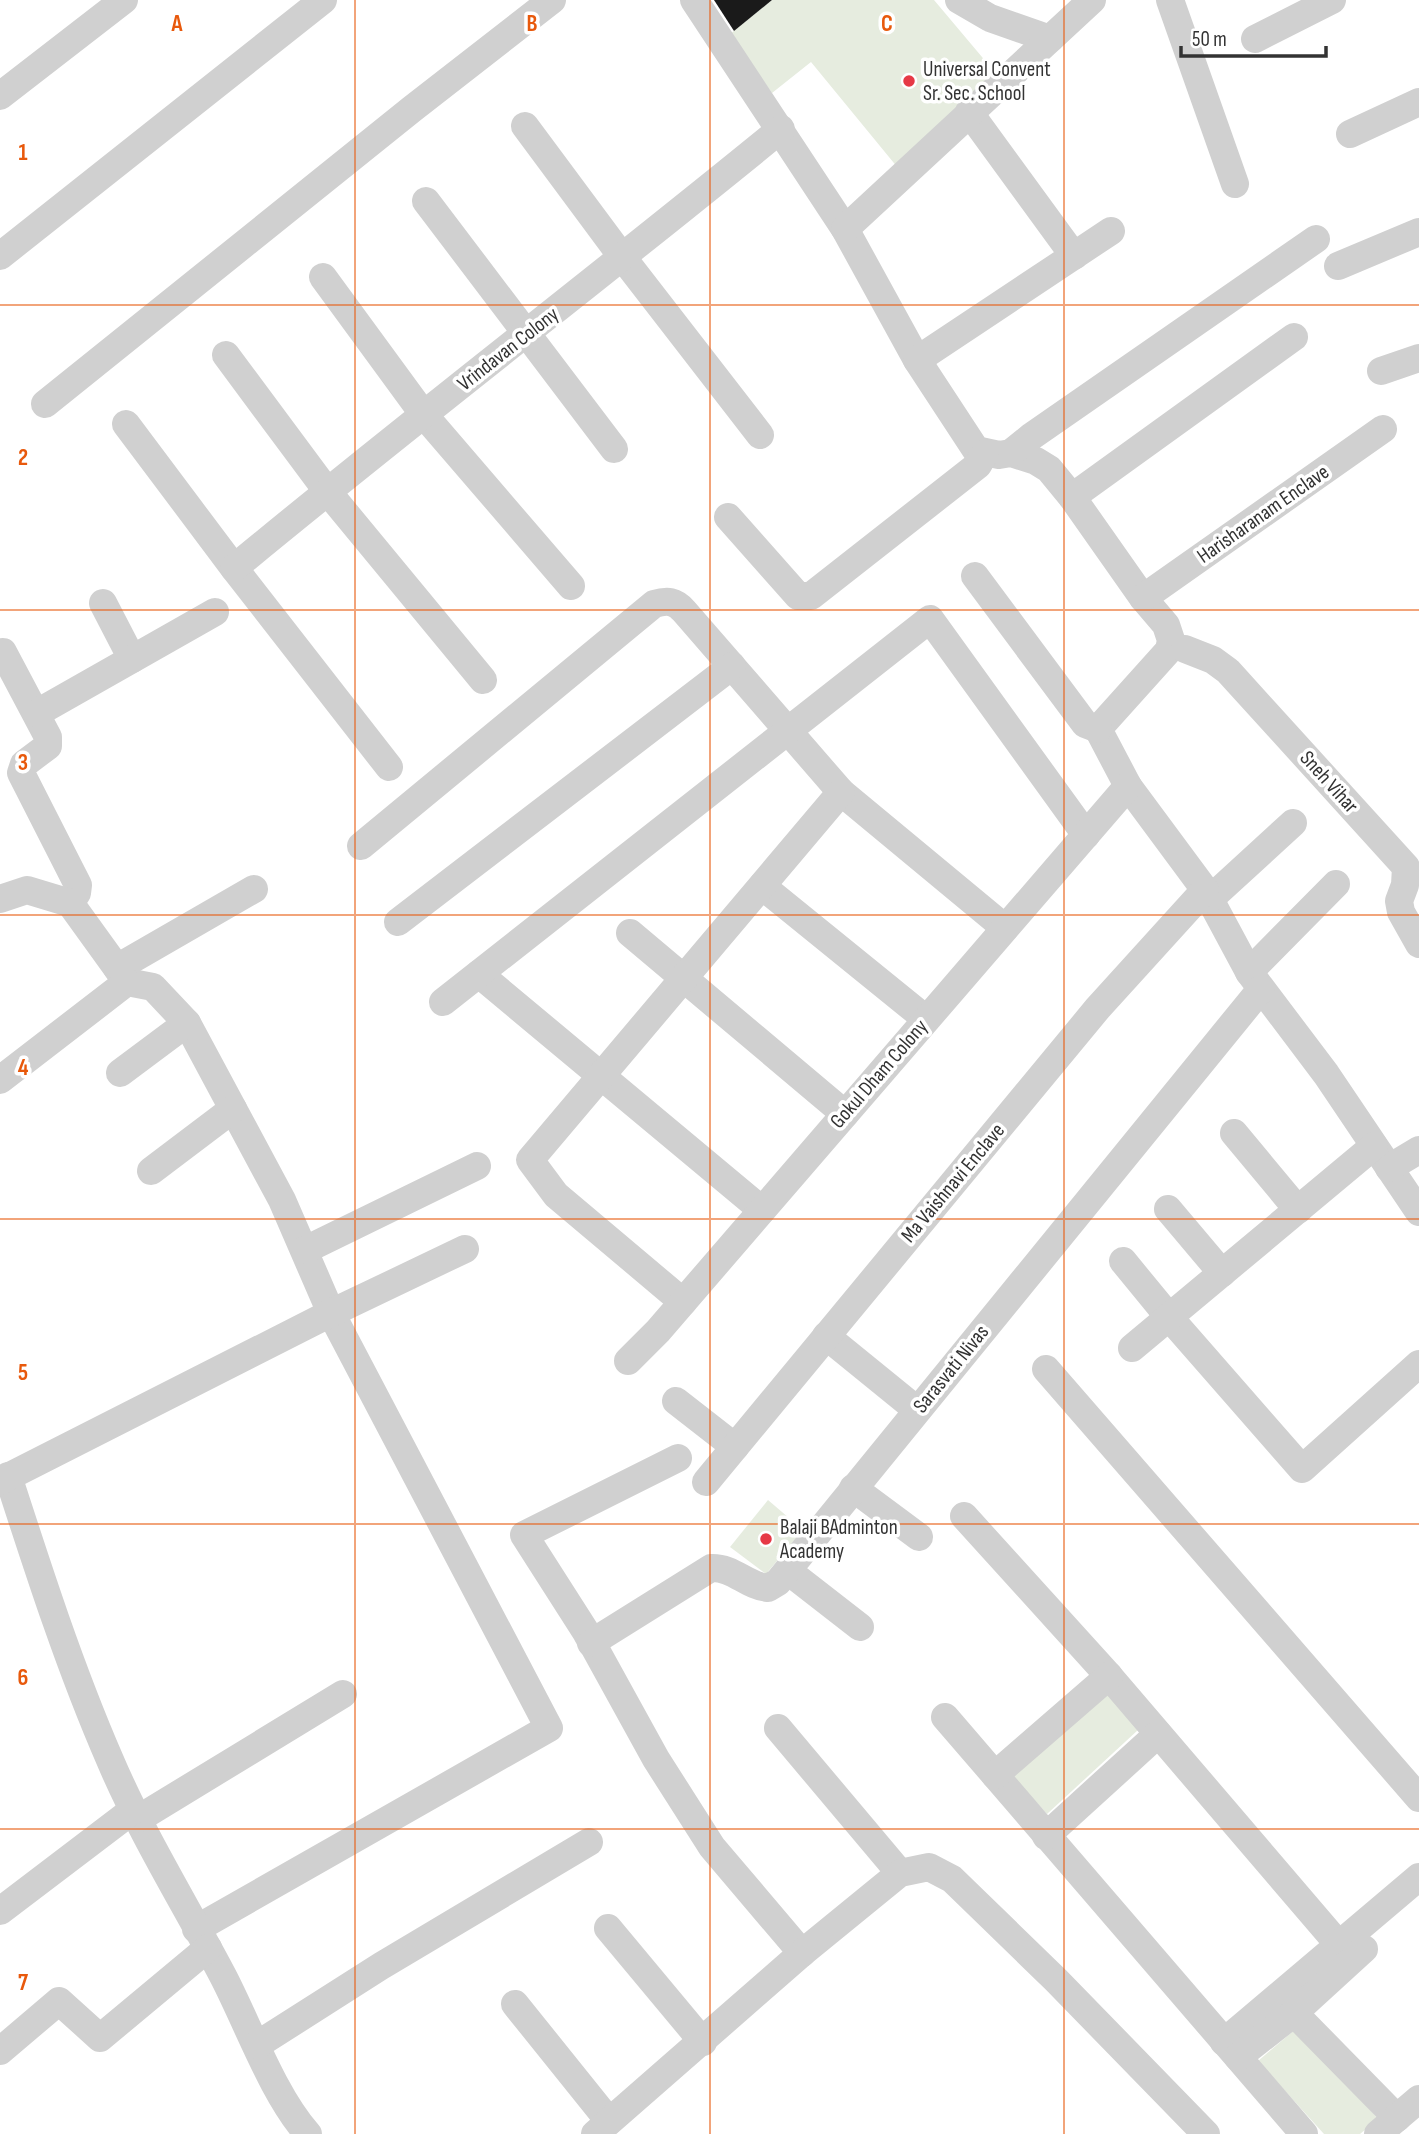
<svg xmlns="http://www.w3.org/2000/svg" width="1419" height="2134" font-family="'Sofia Sans Condensed',sans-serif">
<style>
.green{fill:#e6ecdf}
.building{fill:#1a1a1a}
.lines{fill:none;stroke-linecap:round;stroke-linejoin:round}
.minor{stroke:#d0d0d0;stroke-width:28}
.grid{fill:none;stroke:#e8590c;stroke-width:2;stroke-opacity:0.55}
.poi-dot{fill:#e63946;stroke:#fff;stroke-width:2.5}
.labels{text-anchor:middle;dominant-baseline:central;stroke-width:7;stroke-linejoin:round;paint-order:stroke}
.poi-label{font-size:21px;fill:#333;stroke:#fff;text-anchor:start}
.street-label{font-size:21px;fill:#333;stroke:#fff}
.grid-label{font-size:23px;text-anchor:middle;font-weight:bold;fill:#e8590c;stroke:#fff;stroke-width:7;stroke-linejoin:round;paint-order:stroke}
</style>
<rect width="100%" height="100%" fill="#fff"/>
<g class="green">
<polygon points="772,0 934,0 998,76 898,168 811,62 772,93 730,34"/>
<polygon points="768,1500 803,1530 766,1574 730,1547"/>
<polygon points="1107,1692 1138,1730 1047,1814 1013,1777"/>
<polygon points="1298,2027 1378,2119 1360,2134 1324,2134 1258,2061"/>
</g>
<polygon class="building" points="714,0 772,0 734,31"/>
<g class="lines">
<g class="minor">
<polyline points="694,0 845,229 917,360 976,450 999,455 1011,453 1036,461 1049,469 1072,497 1143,598 1166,625 1171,640 1169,650 1098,729 1128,786 1205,890 1249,972 1326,1074 1419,1212"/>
<polyline points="959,0 990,18 1050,39"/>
<polyline points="1170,0 1235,184"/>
<polyline points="1255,39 1332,0"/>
<polyline points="0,96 124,0"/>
<polyline points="969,112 1074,256"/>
<polyline points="525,126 623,258 760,435"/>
<polyline points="1350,134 1419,102"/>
<polyline points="426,201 614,449"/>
<polyline points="845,229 1092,0"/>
<polyline points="0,256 323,0"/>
<polyline points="1338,266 1419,232"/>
<polyline points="323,277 424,415 571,586"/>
<polyline points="226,355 327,491 483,680"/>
<polyline points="917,360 1111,231"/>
<polyline points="1381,371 1419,358"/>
<polyline points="45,404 412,109 552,0"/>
<polyline points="126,424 234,568 389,767"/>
<polyline points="1011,453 1032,436 1316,239"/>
<polyline points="1072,497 1294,337"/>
<polyline points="728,517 798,596 811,596 978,465 985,453"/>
<path d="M 234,568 C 414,419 600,277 781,129"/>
<polyline points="975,576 1085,724 1098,729"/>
<polyline points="1143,598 1383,429"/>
<polyline points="103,603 132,659"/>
<polyline points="1185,649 1213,660 1228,671 1406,867 1405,885 1399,901 1401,912 1419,944"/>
<polyline points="3,652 48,737 48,746 24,764 21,773 78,885 77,893 70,903"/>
<polyline points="37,713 215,612"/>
<path d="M 361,846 L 654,604 C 668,600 675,601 684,611 L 841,792 L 1005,928"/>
<polyline points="762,886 926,1019"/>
<polyline points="0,899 27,890 70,903 127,982 153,987 187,1023 282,1200 331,1313 549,1728 196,1929"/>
<polyline points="1210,899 1293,823"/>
<polyline points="398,922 732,666"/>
<polyline points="630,933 845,1114"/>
<polyline points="117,968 254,889"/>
<polyline points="1249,972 1336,884"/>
<polyline points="479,974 762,1210"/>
<polyline points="443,1002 930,619 1086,835"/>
<polyline points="120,1073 187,1023"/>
<polyline points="0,1080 127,982"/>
<polyline points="1234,1133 1298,1210"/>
<polyline points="1389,1168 1419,1150"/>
<polyline points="151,1171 233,1109"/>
<polyline points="1168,1209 1222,1273"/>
<polyline points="305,1250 477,1166"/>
<polyline points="1123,1261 1169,1317 1302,1469 1419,1364"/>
<polyline points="683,1302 556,1195 530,1160 841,792"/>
<polyline points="826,1336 917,1410"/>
<polyline points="1132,1348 1374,1146"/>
<polyline points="628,1361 658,1331 1128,786"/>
<polyline points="1046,1369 1419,1798"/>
<polyline points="676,1401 735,1447"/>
<polyline points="678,1458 524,1535 586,1632 656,1759 712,1847 802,1953"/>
<path d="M 8,1476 C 39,1572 70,1668 110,1760 C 142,1835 185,1904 223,1976 C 248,2024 273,2095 308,2134"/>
<polyline points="0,1481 331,1313 465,1249"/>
<polyline points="706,1482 1097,1009 1205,890"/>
<polyline points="853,1488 919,1537"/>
<polyline points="964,1516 1109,1676 1340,1946"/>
<polyline points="788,1571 860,1627"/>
<path d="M 591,1643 L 711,1568 C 733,1567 747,1586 768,1588 L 778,1582 L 1261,989"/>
<polyline points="945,1717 1304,2134"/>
<polyline points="778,1728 900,1873"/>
<polyline points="995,1775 1109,1676"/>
<polyline points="138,1819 343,1694"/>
<polyline points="1046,1836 1158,1734"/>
<polyline points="0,1911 133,1810"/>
<polyline points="608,1928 703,2042"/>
<polyline points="515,2004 609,2121"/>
<polyline points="1294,2013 1397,2118"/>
<polyline points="1224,2042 1419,1877"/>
<polyline points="257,2045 381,1966 589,1842"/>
<polyline points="0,2051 59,2001 100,2038 208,1948"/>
<polyline points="1238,2057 1294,2013 1364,1949"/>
<polyline points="595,2134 802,1953 900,1873 929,1867 952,1879 1056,1980 1206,2134"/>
<polyline points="1378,2134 1419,2099"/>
</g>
</g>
<path class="grid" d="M 355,0 L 355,2134M 710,0 L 710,2134M 1064,0 L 1064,2134M 0,305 L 1419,305M 0,610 L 1419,610M 0,915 L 1419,915M 0,1219 L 1419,1219M 0,1524 L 1419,1524M 0,1829 L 1419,1829"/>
<g class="poi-dot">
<circle cx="909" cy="81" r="7"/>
<circle cx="766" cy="1539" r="7"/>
</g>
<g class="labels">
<g class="poi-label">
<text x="923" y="69">Universal Convent<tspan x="923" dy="24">Sr. Sec. School</tspan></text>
<text x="780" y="1527">Balaji BAdminton<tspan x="780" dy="24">Academy</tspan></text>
</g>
<g class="street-label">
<text transform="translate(508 349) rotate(-38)">Vrindavan Colony</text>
<text transform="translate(1263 514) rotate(-35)">Harisharanam Enclave</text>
<text transform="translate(1329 782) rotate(48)">Sneh Vihar</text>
<text transform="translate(879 1074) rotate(-49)">Gokul Dham Colony</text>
<text transform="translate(953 1183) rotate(-50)">Ma Vaishnavi Enclave</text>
<text transform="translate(951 1369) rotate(-51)">Sarasvati Nivas</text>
</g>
</g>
<g class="grid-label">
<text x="177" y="31">A</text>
<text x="532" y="31">B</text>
<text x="887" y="31">C</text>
<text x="23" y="160">1</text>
<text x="23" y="465">2</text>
<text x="23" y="770">3</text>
<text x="23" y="1075">4</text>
<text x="23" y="1380">5</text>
<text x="23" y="1685">6</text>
<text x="23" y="1990">7</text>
</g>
<path d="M1181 46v10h145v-10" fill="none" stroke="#333333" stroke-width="3.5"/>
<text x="1192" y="46" font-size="21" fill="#333333" stroke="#ffffff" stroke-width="5" paint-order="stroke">50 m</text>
</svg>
